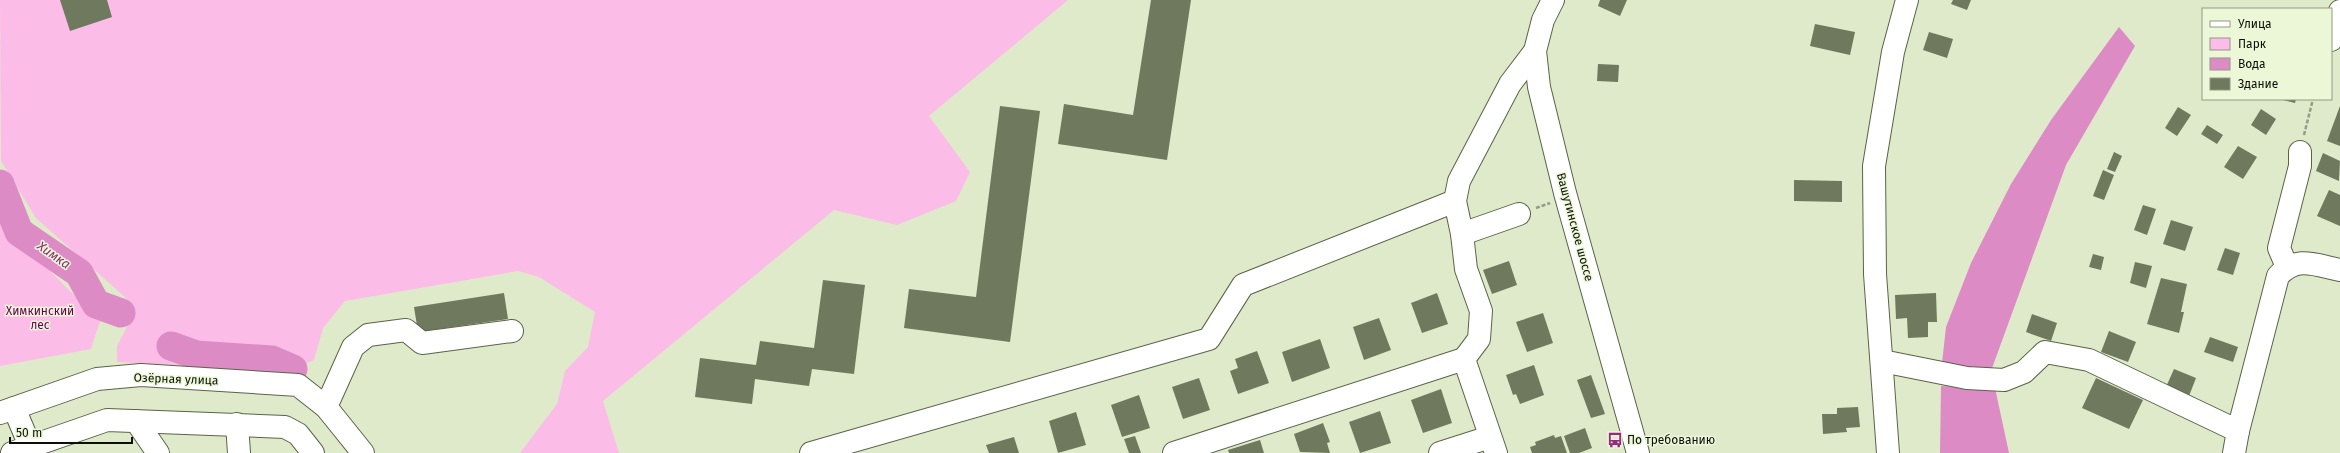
<svg xmlns="http://www.w3.org/2000/svg" width="2340" height="453" font-family="'Fira Sans',sans-serif">
<style>
.green{fill:#fbbde7}
.water{fill:#dd8bc5}
.lines{fill:none;stroke-linecap:round;stroke-linejoin:round}
.river{stroke:#dd8bc5;stroke-width:29}
.building{fill:#6f795d}
.minor-casing{stroke:#5a6348;stroke-width:24}
.path{stroke:#949c85;stroke-width:2.5;stroke-dasharray:4 2;stroke-linecap:butt}
.minor{stroke:#fff;stroke-width:22}
.labels{text-anchor:middle;dominant-baseline:central;stroke-width:3;stroke-linejoin:round;paint-order:stroke}
.street-label{font-size:12px;fill:#0c0f06;stroke:#ecf7d8}
.park-label{font-size:12px;fill:#660054;stroke:#ecf7d8}
.poi-label{font-size:12px;fill:#0c0f06;stroke:#ecf7d8;text-anchor:start}
.water-label{font-size:13px;font-style:italic;fill:#882972;stroke:#ecf7d8}
</style>
<rect width="100%" height="100%" fill="#dfeacb"/>
<g class="green">
<polygon points="0,0 1068,0 929,116 970,172 956,201 897,225 834,210 603,401 619,453 520,453 557,404 565,371 588,347 595,312 539,277 518,271 345,301 323,328 314,360 293,369 272,360 231,368 117,362 117,346 133,315 126,298 36,218 1,161"/>
<polygon points="0,221 100,321 91,349 0,366"/>
</g>
<g class="water">
<polygon points="2119,27 2135,46 2066,165 1991,371 1942,363 1946,327 1971,263 2011,184 2051,120"/>
<polygon points="1941,386 1995,388 2009,453 1940,453"/>
</g>
<g class="lines">
<g class="river">
<polyline points="0,184 19,232 79,273 96,304 121,313"/>
<polyline points="171,346 196,355 272,360 293,369"/>
</g>
</g>
<g class="building">
<polygon points="60,0 107,0 112,17 70,31"/>
<polygon points="1151,0 1191,0 1167,160 1058,144 1064,104 1133,115"/>
<polygon points="1600,0 1627,0 1620,16 1598,6"/>
<polygon points="1953,0 1971,0 1967,10 1951,4"/>
<polygon points="1815,24 1855,32 1850,55 1810,46"/>
<polygon points="1929,32 1953,39 1947,58 1923,50"/>
<polygon points="1598,64 1619,65 1618,82 1597,81"/>
<polygon points="2279,99 2296,99 2295,103"/>
<polygon points="1000,106 1040,111 1010,342 904,328 909,289 976,297"/>
<polygon points="2340,106 2340,146 2327,141"/>
<polygon points="2178,107 2191,115 2177,136 2165,128"/>
<polygon points="2261,109 2276,119 2266,135 2251,125"/>
<polygon points="2207,125 2223,135 2217,144 2201,134"/>
<polygon points="2238,146 2257,157 2243,179 2224,167"/>
<polygon points="2114,152 2122,156 2115,172 2107,169"/>
<polygon points="2323,153 2340,161 2339,181 2316,171"/>
<polygon points="2103,170 2114,175 2104,200 2093,196"/>
<polygon points="1794,180 1842,181 1842,202 1794,201"/>
<polygon points="2329,190 2340,195 2340,226 2317,216"/>
<polygon points="2143,205 2156,209 2147,235 2134,230"/>
<polygon points="2171,220 2193,227 2185,251 2163,244"/>
<polygon points="2225,248 2240,253 2233,275 2217,270"/>
<polygon points="2093,254 2104,257 2101,270 2089,267"/>
<polygon points="1509,261 1517,285 1492,294 1483,270"/>
<polygon points="2135,262 2152,266 2146,288 2130,283"/>
<polygon points="2161,278 2187,284 2181,312 2184,312 2179,333 2147,324"/>
<polygon points="823,280 865,285 854,374 812,369 809,386 755,379 752,404 695,397 700,358 756,365 760,341 814,348"/>
<polygon points="504,293 508,319 418,332 414,307"/>
<polygon points="1437,293 1448,324 1422,333 1411,303"/>
<polygon points="1936,293 1937,322 1928,322 1928,337 1908,338 1907,318 1896,319 1895,295"/>
<polygon points="1543,313 1553,343 1527,352 1516,322"/>
<polygon points="2032,314 2057,323 2051,341 2026,332"/>
<polygon points="1379,318 1391,350 1364,360 1353,327"/>
<polygon points="2109,331 2136,342 2128,362 2101,352"/>
<polygon points="2210,337 2238,347 2233,362 2204,352"/>
<polygon points="1320,339 1330,368 1292,382 1282,352"/>
<polygon points="1257,351 1269,383 1238,394 1230,371 1238,368 1235,359"/>
<polygon points="1534,365 1544,395 1520,404 1516,394 1513,395 1506,375"/>
<polygon points="2174,369 2196,378 2189,396 2166,387"/>
<polygon points="1591,375 1605,414 1591,418 1577,380"/>
<polygon points="1199,378 1210,410 1183,419 1172,387"/>
<polygon points="2096,378 2143,400 2129,429 2082,408"/>
<polygon points="1441,389 1452,423 1423,433 1411,400"/>
<polygon points="1139,395 1150,428 1122,437 1111,405"/>
<polygon points="1858,407 1860,427 1846,428 1847,432 1823,434 1822,414 1837,414 1837,408"/>
<polygon points="1380,411 1391,443 1360,453 1349,422"/>
<polygon points="1076,412 1086,445 1058,453 1049,421"/>
<polygon points="1323,423 1330,442 1327,443 1330,453 1300,452 1294,434"/>
<polygon points="1585,428 1592,448 1579,453 1570,453 1564,436"/>
<polygon points="1554,435 1555,438 1561,436 1567,453 1532,453 1530,447 1536,445 1535,442"/>
<polygon points="1135,436 1141,453 1129,453 1124,439"/>
<polygon points="1014,437 1019,453 989,453 986,445"/>
<polygon points="1260,440 1264,453 1229,453 1228,450"/>
</g>
<g class="lines">
<defs>
<g id="minor">
<polyline points="1553,0 1543,20 1535,51 1539,87 1565,193 1638,453"/>
<polyline points="2331,40 2340,11"/>
<polyline points="1462,234 1519,214"/>
<polyline points="2287,267 2279,248 2300,166 2300,152"/>
<path d="M 1882,361 L 1967,378 L 2004,380 L 2024,372 L 2045,352 L 2089,360 L 2238,431 L 2278,276 C 2297,255 2315,265 2340,270"/>
<polyline points="326,407 353,347 368,335 406,330 422,343 512,331"/>
<polyline points="14,408 30,446 35,453"/>
<polyline points="0,413 97,379 141,375 298,385 326,407 363,453"/>
<polyline points="136,421 158,453"/>
<polyline points="237,424 239,453"/>
<polyline points="12,453 107,420 285,427 298,434 313,453"/>
<polyline points="811,453 1209,339 1243,285 1455,201"/>
<polyline points="1174,453 1464,359"/>
<polyline points="1440,453 1490,437"/>
<polyline points="1496,453 1464,359 1479,339 1481,311 1466,269 1462,234 1455,201 1459,181 1510,84 1535,51"/>
<polyline points="1888,453 1875,274 1874,166 1893,52 1907,0"/>
<polyline points="2234,453 2238,431"/>
</g>
</defs>
<use href="#minor" class="minor-casing"/>
<g class="path">
<polyline points="2304,135 2313,99"/>
<polyline points="1536,208 1550,203"/>
</g>
<use href="#minor" class="minor"/>
</g>
<defs>
<symbol id="bus-bare" viewBox="-9 -9 18 18"><path d="M-5-6H5V4H4V6H2V4H-2V6H-4V4H-5ZM-3.5-4V0h7V-4ZM-3.5 1.2v1.5H-2V1.2ZM2 1.2v1.5H3.5V1.2Z" fill="#9c2782" stroke="#ecf7d8" stroke-width="2.5" paint-order="stroke"/></symbol>
</defs>
<g fill-rule="evenodd">
<use href="#bus-bare" x="1604" y="429" width="22" height="22"/>
</g>
<g class="labels">
<g class="street-label">
<text transform="translate(1575 227) rotate(75)">Вашутинское шоссе</text>
<text transform="translate(176 379) rotate(2)">Озёрная улица</text>
</g>
<g class="park-label">
<text x="40" y="311">Химкинский<tspan x="40" dy="14">лес</tspan></text>
</g>
<g class="poi-label">
<text x="1627" y="440">По требованию</text>
</g>
<g class="water-label">
<text transform="translate(54 255) rotate(35)">Химка</text>
</g>
</g>
<rect x="2202" y="8" width="130" height="92" fill="#ecf7d8" stroke="#929a84"/>
<rect x="2210" y="21" width="20" height="6" fill="#ffffff" stroke="#929a84"/>
<text x="2238" y="28" font-size="12" fill="#0c0f06">Улица</text>
<rect x="2210" y="38" width="20" height="12" fill="#fbbde7" stroke="#929a84"/>
<text x="2238" y="48" font-size="12" fill="#0c0f06">Парк</text>
<rect x="2210" y="58" width="20" height="12" fill="#dd8bc5" stroke="#929a84"/>
<text x="2238" y="68" font-size="12" fill="#0c0f06">Вода</text>
<rect x="2210" y="78" width="20" height="12" fill="#6f795d" stroke="#929a84"/>
<text x="2238" y="88" font-size="12" fill="#0c0f06">Здание</text>
<path d="M10 437v6h122v-6" fill="none" stroke="#0c0f06" stroke-width="2"/>
<text x="16" y="437" font-size="12" fill="#0c0f06" stroke="#ecf7d8" stroke-width="3" paint-order="stroke">50 m</text>
</svg>
